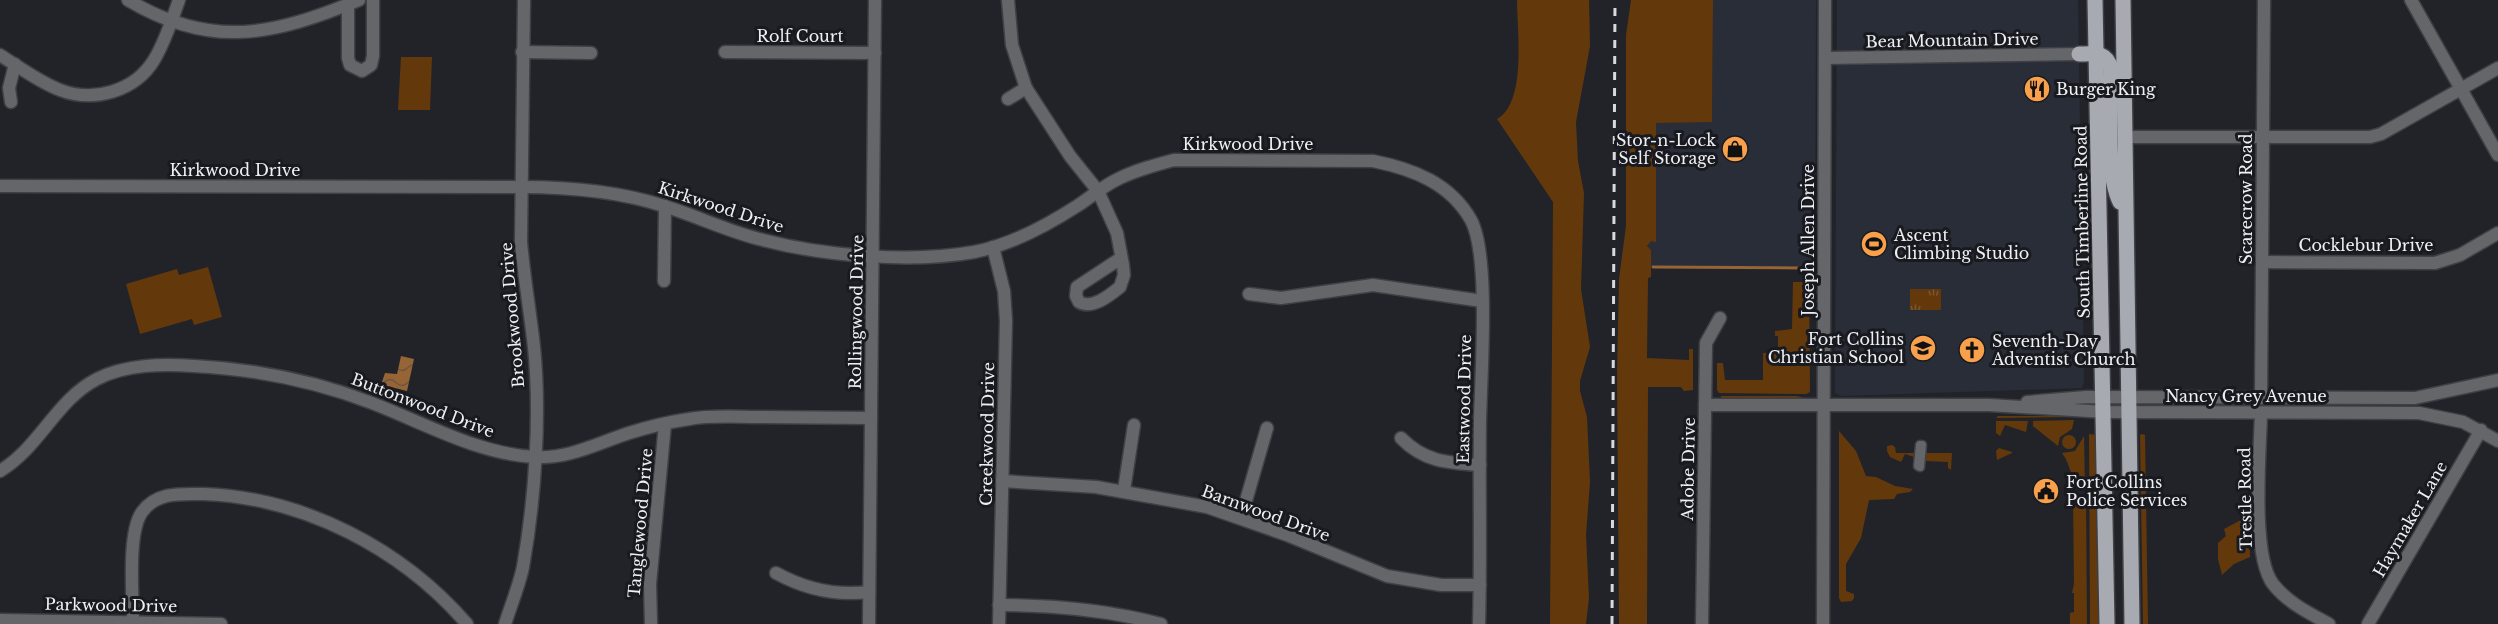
<svg xmlns="http://www.w3.org/2000/svg" width="2498" height="624" font-family="'Libre Baskerville',serif">
<style>
.built{fill:#292d38}
.grass{fill:#63390c}
.park{fill:url(#park-tufts)}
.water{fill:url(#water-waves)}
.lines{fill:none;stroke-linecap:round;stroke-linejoin:round}
.stream{stroke:#966435;stroke-width:3}
.pedestrian-casing{stroke:#3e4045;stroke-width:11}
.minor-casing{stroke:#3e4045;stroke-width:15}
.primary-casing{stroke:#3e4045;stroke-width:18}
.pedestrian{stroke:#656669;stroke-width:8}
.minor{stroke:#656669;stroke-width:12}
.primary{stroke:#a7aab0;stroke-width:15}
.rail{stroke:#d8d9de;stroke-width:3;stroke-dasharray:8 8;stroke-linecap:butt}
.labels{text-anchor:middle;dominant-baseline:central;stroke-width:6;stroke-linejoin:round;paint-order:stroke}
.street-label{font-size:16px;fill:#eeeff3;stroke:#181a1f}
.poi-label{font-size:16px;fill:#eeeff3;stroke:#181a1f;text-anchor:start}
</style>
<defs>
<pattern id="park-tufts" width="24" height="20" patternUnits="userSpaceOnUse" patternTransform="scale(1.5)"><rect width="24" height="20" fill="#63390c"/><path d="M3 7l-1-3M5 7V3M7 7l1-3M15 17l-1-3M17 17v-4M19 17l1-3" fill="none" stroke="#7a5630"/></pattern>
<pattern id="water-waves" width="16" height="10" patternUnits="userSpaceOnUse" patternTransform="scale(1.5)"><rect width="16" height="10" fill="#966435"/><path d="M0 5q4-4 8 0t8 0" fill="none" stroke="#6e563f"/></pattern>
</defs>
<rect width="100%" height="100%" fill="#212329"/>
<g class="built">
<polygon points="1713,0 1816,0 1815,266 1651,266 1651,250 1647,246 1651,241 1656,241 1656,123 1712,121"/>
<polygon points="1837,0 2078,0 2084,383 2082,388 1841,396 1835,393"/>
</g>
<g class="grass">
<path d="M 1517,0 L 1589,0 L 1590,46 L 1576,122 L 1578,161 L 1584,193 L 1581,289 L 1590,347 L 1580,381 L 1580,391 L 1587,417 L 1590,482 L 1586,535 L 1589,598 L 1586,624 L 1550,624 L 1553,202 L 1497,119 C 1527,102 1517,31 1517,0 Z"/>
<polygon points="1631,0 1713,0 1712,122 1656,123 1656,242 1651,241 1647,246 1651,250 1651,277 1648,278 1647,358 1689,360 1689,349 1693,349 1693,390 1684,391 1681,387 1648,387 1647,624 1619,624 1617,374 1619,279 1626,226 1626,35"/>
<polygon points="401,57 432,57 430,110 398,110"/>
<polygon points="208,267 222,317 194,325 192,319 140,334 126,284 177,269 179,275"/>
<polygon points="1793,282 1809,282 1810,392 1806,394 1719,393 1717,390 1717,363 1723,363 1725,380 1763,380 1763,353 1778,352 1778,336 1775,336 1775,331 1792,329"/>
<polygon points="1721,396 1797,396 1807,399 1721,398"/>
<polygon points="1998,416 2082,416 2082,417 1996,418"/>
<polygon points="2074,420 2072,429 2060,437 2058,446 2033,426 2033,421"/>
<polygon points="1996,421 2028,421 2026,432 2005,425 2000,436 1996,433"/>
<polygon points="1839,431 1856,451 1866,476 1876,477 1895,486 1913,489 1910,492 1897,494 1894,499 1869,500 1861,538 1846,564 1846,591 1854,594 1854,598 1852,601 1841,602 1839,598"/>
<polygon points="2089,434 2097,435 2100,624 2090,624"/>
<polygon points="2142,434 2145,435 2148,624 2143,624 2140,435"/>
<circle cx="2069" cy="442" r="7"/>
<path d="M 2084,436 L 2085,490 L 2080,491 C 2071,482 2071,464 2062,453 L 2075,451 Z"/>
<polygon points="1892,445 1895,447 1896,453 1920,453 1920,459 1905,454 1901,462 1890,457 1887,451 1887,446"/>
<polygon points="1999,448 2012,452 2012,453 1997,460 1996,451"/>
<polygon points="1922,453 1952,453 1951,470 1948,468 1948,462 1925,461 1923,467"/>
<polygon points="2073,496 2086,497 2087,624 2070,624 2070,613 2074,612 2074,593 2072,593 2074,584"/>
<polygon points="2241,520 2249,522 2250,557 2234,564 2222,575 2218,559 2218,543 2226,536 2224,529"/>
</g>
<rect class="park" x="1910" y="289" width="31" height="21"/>
<polygon class="water" points="401,356 414,359 407,391 387,386 382,382 385,373 397,374"/>
<g class="lines">
<polyline class="stream" points="1653,267 1805,268"/>
<defs>
<polygon id="pedestrian" points="1920,445 1922,445 1920,467 1918,466"/>
<g id="minor">
<path d="M 128,0 C 212,50 274,35 359,0"/>
<path d="M 1008,0 L 1012,45 L 1026,88 L 1070,156 L 1098,191 L 1117,233 L 1123,265 L 1124,275 L 1120,287 C 1110,295 1092,310 1079,302 L 1076,296 L 1077,287 L 1121,258"/>
<polyline points="2411,0 2498,155"/>
<polyline points="348,4 348,58 350,65 362,71 371,65 373,56 373,0"/>
<polyline points="522,52 591,53"/>
<polyline points="725,52 875,53"/>
<path d="M 0,55 C 19,67 39,82 60,90 C 94,103 135,91 154,60 C 165,42 172,20 179,0"/>
<polyline points="1825,58 2079,54"/>
<polyline points="1008,99 1026,88"/>
<polyline points="11,102 9,88 15,64"/>
<polyline points="2125,137 2370,137 2381,134 2498,68"/>
<path d="M 0,186 L 521,187 C 570,187 618,191 664,206 C 697,216 729,232 763,240 C 824,256 912,263 974,252 C 1011,245 1046,226 1077,206 C 1091,197 1103,186 1118,179 C 1136,170 1155,165 1174,160 L 1373,161 C 1413,169 1450,183 1471,220 C 1490,255 1481,376 1480,419 C 1479,487 1481,556 1479,624"/>
<polyline points="993,247 1004,291 1006,321 999,624"/>
<polyline points="2263,262 2435,263 2460,255 2498,233"/>
<polyline points="664,281 665,206"/>
<polyline points="1249,294 1281,298 1373,285 1482,301"/>
<polyline points="2261,398 2264,0"/>
<polyline points="2027,402 2086,397 2415,398 2498,380"/>
<polyline points="1705,405 1989,405 2105,412 2419,413 2463,422 2498,441"/>
<path d="M 2261,414 C 2260,452 2251,555 2273,584 C 2288,603 2309,613 2329,624"/>
<path d="M 1401,438 C 1424,462 1449,463 1480,465"/>
<path d="M 0,471 C 40,447 56,400 97,379 C 126,364 162,364 194,366 C 254,369 315,381 372,403 C 424,423 478,454 535,457 C 569,459 598,443 629,433 C 648,427 669,422 689,419 C 711,415 736,417 759,417 C 796,417 834,418 871,418"/>
<polyline points="1002,481 1096,487 1207,507 1287,535 1387,576 1441,585 1480,585"/>
<polyline points="1124,490 1134,425"/>
<polyline points="1241,518 1267,428"/>
<path d="M 776,573 C 805,589 836,596 869,592"/>
<path d="M 999,605 C 1054,605 1108,610 1161,624"/>
<polyline points="0,620 221,624"/>
<path d="M 133,624 C 133,597 127,533 142,512 C 157,491 182,494 204,494 C 305,498 402,549 467,624"/>
<path d="M 505,624 C 511,605 519,586 523,567 C 535,499 541,415 534,347 C 530,311 524,277 521,242 L 524,0"/>
<polyline points="651,624 650,584 665,424"/>
<polyline points="869,624 875,0"/>
<polyline points="1702,624 1706,343 1720,318"/>
<polyline points="1823,624 1825,0"/>
<polyline points="2368,624 2481,430"/>
</g>
<g id="primary">
<polyline points="2095,0 2107,624"/>
<polyline points="2123,0 2132,624"/>
<path d="M 2079,54 C 2094,54 2107,51 2111,69 C 2111,103 2105,173 2120,202"/>
</g>
</defs>
<use href="#pedestrian" class="pedestrian-casing"/>
<use href="#minor" class="minor-casing"/>
<use href="#primary" class="primary-casing"/>
<use href="#pedestrian" class="pedestrian"/>
<use href="#minor" class="minor"/>
<use href="#primary" class="primary"/>
<polyline class="rail" points="1612,624 1615,0"/>
</g>
<defs>
<symbol id="restaurant-disc" viewBox="-11 -11 22 22"><circle r="9.5" fill="#f8a04b" stroke="#181a1f"/><path d="M-5-6h1v4h1v-4h1v4h1v-4h1v5L-1.5 .5V6h-2V.5L-5-1ZM5-6V6H3V1.5H1.5Q1.5-4 5-6Z" fill="#111"/></symbol>
<symbol id="shop-disc" viewBox="-11 -11 22 22"><circle r="9.5" fill="#f8a04b" stroke="#181a1f"/><path d="M-5-2.5h2.3a2.7 3.5 0 0 1 5.4 0H5L5.5 6h-11ZM-1.5-2.5h3a1.5 2.3 0 0 0-3 0Z" fill="#111"/></symbol>
<symbol id="stadium-disc" viewBox="-11 -11 22 22"><circle r="9.5" fill="#f8a04b" stroke="#181a1f"/><path d="M0-5a6.5 5 0 1 0 0 10a6.5 5 0 1 0 0-10ZM-3.5-1.8h7v3.6h-7Z" fill="#111"/></symbol>
<symbol id="school-disc" viewBox="-11 -11 22 22"><circle r="9.5" fill="#f8a04b" stroke="#181a1f"/><path d="M0-5L7-2L0 1L-7-2ZM-4 1L0 2.5L4 1V4Q0 6-4 4Z" fill="#111"/></symbol>
<symbol id="church-disc" viewBox="-11 -11 22 22"><circle r="9.5" fill="#f8a04b" stroke="#181a1f"/><path d="M-1.2-6h2.4v3.5h3.3v2.4h-3.3V6h-2.4V-.1h-3.3v-2.4h3.3Z" fill="#111"/></symbol>
<symbol id="civic-disc" viewBox="-11 -11 22 22"><circle r="9.5" fill="#f8a04b" stroke="#181a1f"/><path d="M-.6-6.5H3V-4.5H.6V-3L4-1V1h2V6H-6V1h2V-1L-.6-3ZM-1.2 2.5V6h2.4V2.5Z" fill="#111"/></symbol>
</defs>
<g fill-rule="evenodd">
<use href="#restaurant-disc" x="2022" y="74" width="30" height="30"/>
<use href="#shop-disc" x="1720" y="134" width="30" height="30"/>
<use href="#stadium-disc" x="1859" y="229" width="30" height="30"/>
<use href="#school-disc" x="1908" y="333" width="30" height="30"/>
<use href="#church-disc" x="1957" y="335" width="30" height="30"/>
<use href="#civic-disc" x="2031" y="476" width="30" height="30"/>
</g>
<g class="labels">
<g class="street-label">
<text x="800" y="36">Rolf Court</text>
<text transform="translate(1952 40) rotate(-1)">Bear Mountain Drive</text>
<text x="1248" y="144">Kirkwood Drive</text>
<text x="235" y="170">Kirkwood Drive</text>
<text transform="translate(2246 199) rotate(-90)">Scarecrow Road</text>
<text transform="translate(721 207) rotate(18)">Kirkwood Drive</text>
<text transform="translate(2082 222) rotate(-91)">South Timberline Road</text>
<text transform="translate(1808 240) rotate(-90)">Joseph Allen Drive</text>
<text x="2366" y="245">Cocklebur Drive</text>
<text transform="translate(856 312) rotate(-89)">Rollingwood Drive</text>
<text transform="translate(512 315) rotate(-95)">Brookwood Drive</text>
<text x="2246" y="396">Nancy Grey Avenue</text>
<text transform="translate(1464 399) rotate(-89)">Eastwood Drive</text>
<text transform="translate(423 405) rotate(21)">Buttonwood Drive</text>
<text transform="translate(987 434) rotate(-89)">Creekwood Drive</text>
<text transform="translate(1688 469) rotate(-89)">Adobe Drive</text>
<text transform="translate(2245 499) rotate(-91)">Trestle Road</text>
<text transform="translate(1266 513) rotate(20)">Barnwood Drive</text>
<text transform="translate(2410 519) rotate(-60)">Haymaker Lane</text>
<text transform="translate(640 523) rotate(-85)">Tanglewood Drive</text>
<text transform="translate(111 605) rotate(1)">Parkwood Drive</text>
</g>
<g class="poi-label">
<text x="2056" y="89">Burger King</text>
<text x="1716" y="140" text-anchor="end">Stor-n-Lock<tspan x="1716" dy="18">Self Storage</tspan></text>
<text x="1894" y="235">Ascent<tspan x="1894" dy="18">Climbing Studio</tspan></text>
<text x="1904" y="339" text-anchor="end">Fort Collins<tspan x="1904" dy="18">Christian School</tspan></text>
<text x="1992" y="341">Seventh-Day<tspan x="1992" dy="18">Adventist Church</tspan></text>
<text x="2066" y="482">Fort Collins<tspan x="2066" dy="18">Police Services</tspan></text>
</g>
</g>
</svg>
